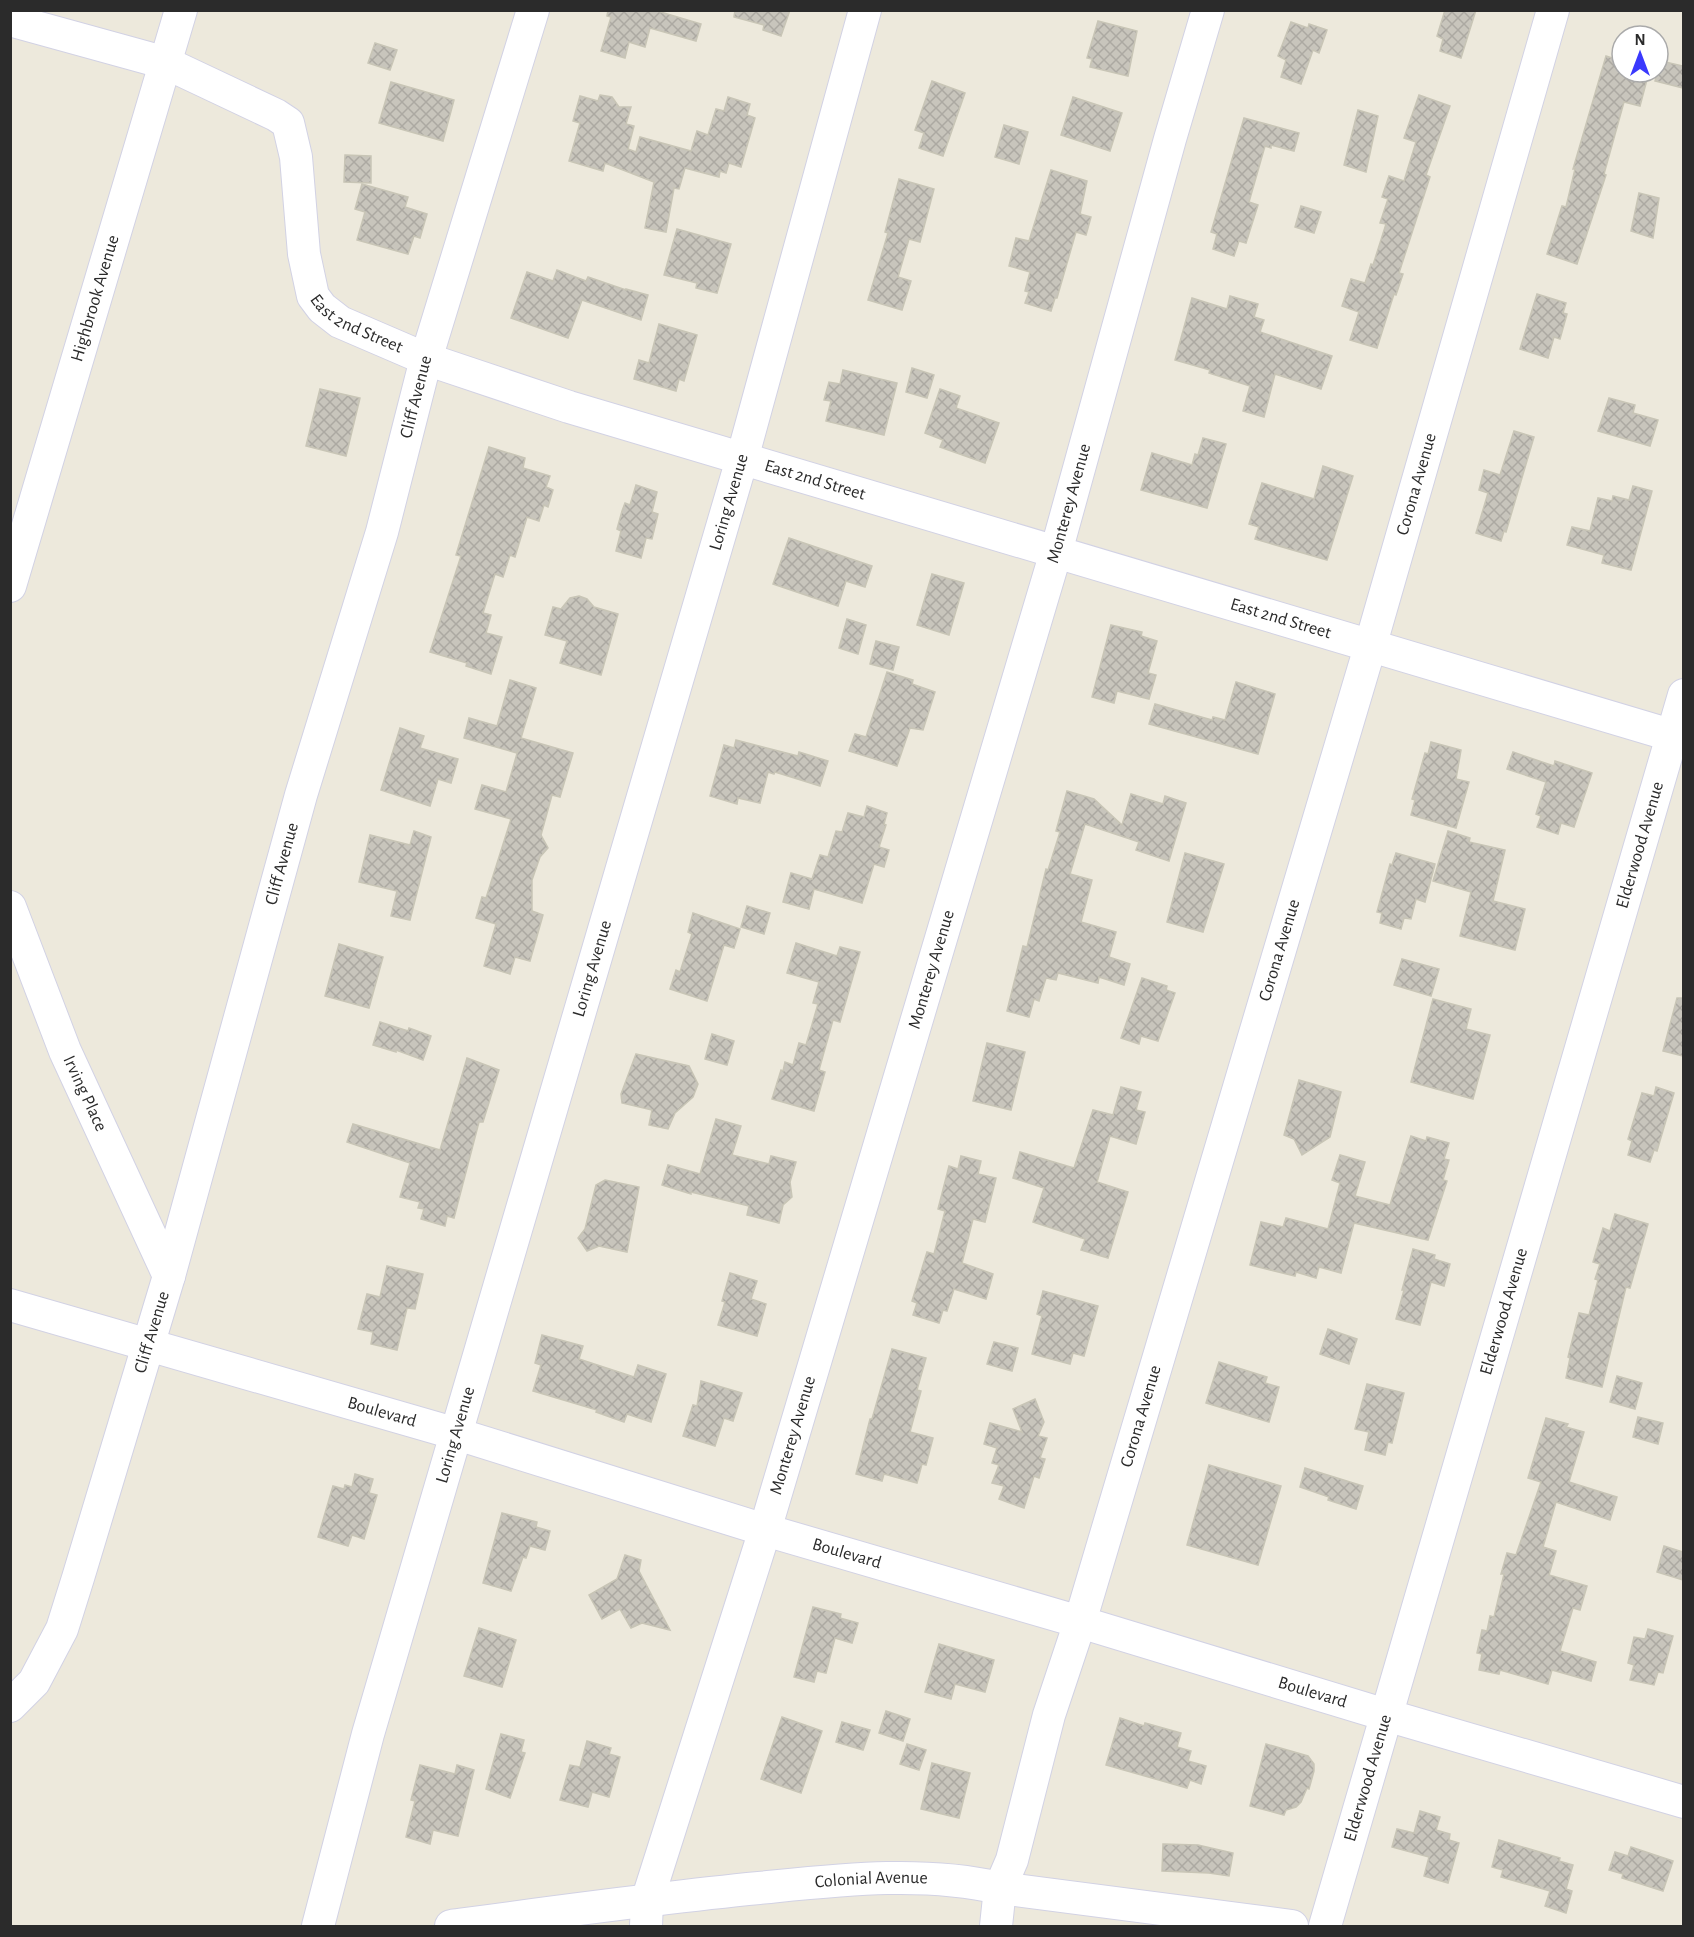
<svg xmlns="http://www.w3.org/2000/svg" width="1694" height="1937" font-family="'Alegreya Sans',sans-serif">
<style>
.building{fill:url(#building-cross-hatch);stroke:#c8c5b6;stroke-width:1.5}
.lines{fill:none;stroke-linecap:round;stroke-linejoin:round}
.minor-casing{stroke:#d2d2e4;stroke-width:34}
.minor{stroke:#fff;stroke-width:32}
.labels{text-anchor:middle;dominant-baseline:central;stroke-width:4.5;stroke-linejoin:round;paint-order:stroke}
.street-label{font-size:18px;fill:#2b2b2b;stroke:#fff}
</style>
<defs>
<pattern id="building-cross-hatch" width="8" height="8" patternUnits="userSpaceOnUse" patternTransform="scale(1.5)"><rect width="8" height="8" fill="#c8c5bc"/><path d="M0 0l8 8M0 8l8-8" fill="none" stroke="#aca9a2"/></pattern>
</defs>
<rect width="100%" height="100%" fill="#ede9dc"/>
<g class="building">
<polygon points="608,10 654,10 701,24 696,41 650,28 645,47 629,42 625,58 601,51 611,17 607,16"/>
<polygon points="735,10 790,10 781,36 763,30 764,25 734,17"/>
<polygon points="1445,10 1476,10 1461,58 1440,51 1443,39 1437,36"/>
<polygon points="1098,21 1137,31 1128,76 1090,67 1092,59 1087,58"/>
<polygon points="1291,22 1308,28 1309,24 1327,30 1319,53 1313,50 1301,84 1281,77 1286,60 1278,56"/>
<polygon points="375,43 397,50 390,70 368,63"/>
<polygon points="1606,56 1622,61 1622,72 1649,72 1640,106 1624,102 1604,174 1606,175 1577,264 1547,254 1562,206 1566,207 1575,169 1573,169"/>
<polygon points="1661,61 1683,66 1683,88 1655,81"/>
<polygon points="932,81 965,93 943,156 919,148 924,133 915,130"/>
<polygon points="391,82 454,100 443,141 379,123"/>
<polygon points="600,95 612,97 619,107 631,107 626,124 634,126 628,149 636,152 640,137 691,151 697,131 708,135 716,109 724,111 728,97 750,104 747,115 755,118 741,167 729,163 726,173 720,171 719,177 685,168 679,189 674,188 666,232 645,228 654,182 605,163 603,171 569,161 580,123 573,121 580,96 598,101"/>
<polygon points="1419,95 1450,106 1426,175 1430,177 1399,273 1403,274 1396,295 1394,294 1377,348 1350,340 1359,312 1342,306 1351,279 1365,283 1371,264 1373,265 1386,224 1380,223 1388,199 1382,197 1389,176 1404,181 1416,142 1404,138"/>
<polygon points="1073,97 1122,113 1110,151 1061,135"/>
<polygon points="1358,110 1378,116 1366,172 1344,165"/>
<polygon points="1244,118 1299,133 1294,151 1271,145 1271,148 1265,146 1249,202 1258,205 1246,243 1239,241 1234,256 1213,249 1217,234 1211,232"/>
<polygon points="1004,125 1028,132 1019,164 995,157"/>
<polygon points="345,155 371,156 371,183 344,182"/>
<polygon points="1051,170 1087,181 1080,214 1091,217 1086,235 1076,232 1057,298 1055,298 1051,311 1025,303 1029,292 1025,291 1030,272 1009,266 1016,238 1029,241"/>
<polygon points="899,179 934,189 920,242 909,239 898,277 911,281 902,310 868,300 888,233 885,232"/>
<polygon points="362,184 408,197 405,207 427,214 420,238 414,236 408,254 357,240 365,212 355,209"/>
<polygon points="1639,193 1659,198 1653,238 1631,231"/>
<polygon points="1301,206 1321,212 1314,233 1295,227"/>
<polygon points="677,229 731,244 717,293 696,288 697,283 664,275"/>
<polygon points="557,270 586,281 588,277 626,290 626,289 648,295 641,320 582,300 568,338 511,318 527,272 553,281"/>
<polygon points="1537,294 1566,303 1563,313 1567,314 1560,339 1554,337 1548,358 1520,349"/>
<polygon points="1230,296 1258,304 1254,317 1264,320 1260,332 1332,356 1321,389 1275,374 1264,417 1243,411 1250,386 1209,373 1210,370 1175,360 1192,298 1227,309"/>
<polygon points="659,324 697,335 684,381 679,379 676,391 634,379 639,360 649,363"/>
<polygon points="912,368 934,375 927,398 906,392"/>
<polygon points="843,370 897,383 884,435 826,421 831,401 824,400 829,382 840,384"/>
<polygon points="320,389 360,398 346,456 306,446"/>
<polygon points="940,389 960,396 956,408 999,423 985,463 940,447 943,440 925,433"/>
<polygon points="1609,398 1635,405 1633,413 1658,420 1650,446 1598,431"/>
<polygon points="1514,431 1534,437 1506,532 1504,531 1501,541 1476,533 1488,493 1479,490 1484,470 1500,475"/>
<polygon points="1203,438 1226,444 1207,508 1141,490 1152,453 1192,465 1195,454 1198,455"/>
<polygon points="489,447 525,458 523,468 550,476 546,487 553,490 548,507 544,505 539,521 527,517 515,557 510,555 503,577 495,574 483,613 491,615 486,633 502,637 491,674 466,666 467,663 430,652 461,556 456,555"/>
<polygon points="1323,466 1353,476 1327,560 1255,539 1259,527 1249,524 1262,483 1314,499"/>
<polygon points="636,485 657,492 652,512 658,514 652,539 646,538 641,558 616,551 621,531 617,529 622,511 625,503 630,505"/>
<polygon points="1633,486 1652,491 1631,570 1602,563 1604,555 1567,545 1572,527 1590,531 1598,498 1612,501 1613,496 1629,500"/>
<polygon points="789,538 872,566 865,587 846,581 838,606 773,584"/>
<polygon points="932,574 964,583 949,635 917,625"/>
<polygon points="579,596 587,599 594,607 618,614 601,675 560,663 567,641 545,635 553,607 561,609 570,598"/>
<polygon points="847,619 866,625 858,654 839,648"/>
<polygon points="1111,625 1142,632 1141,636 1157,641 1148,673 1156,675 1149,699 1117,691 1114,703 1092,697"/>
<polygon points="876,641 899,647 893,670 870,664"/>
<polygon points="887,672 913,680 912,684 935,692 923,730 910,728 897,766 849,751 855,734 866,737"/>
<polygon points="510,680 536,688 521,738 573,753 560,797 552,795 541,835 548,848 540,857 532,880 532,911 543,915 530,961 515,957 510,974 484,966 496,924 476,918 482,897 486,898 511,819 475,809 482,785 506,792 518,750 517,753 464,738 469,718 497,726"/>
<polygon points="1236,682 1275,694 1258,754 1149,724 1155,704 1212,720 1213,717 1225,720"/>
<polygon points="400,728 424,736 420,748 458,759 451,783 438,779 430,806 381,790"/>
<polygon points="736,740 798,756 799,752 828,761 820,786 775,772 774,774 768,772 760,803 738,798 737,804 710,796 724,745 734,748"/>
<polygon points="1431,742 1461,750 1456,779 1469,782 1456,828 1411,815 1415,800 1412,799 1425,753 1428,754"/>
<polygon points="1513,752 1554,766 1555,761 1592,773 1574,827 1561,823 1558,834 1537,827 1541,816 1536,814 1546,782 1507,769"/>
<polygon points="1067,791 1094,799 1122,825 1131,794 1163,804 1165,796 1186,803 1169,861 1136,850 1139,842 1085,824 1070,874 1092,880 1081,922 1116,932 1109,957 1130,964 1124,985 1099,977 1098,983 1058,973 1056,980 1046,978 1039,1001 1034,999 1029,1017 1007,1011 1023,946 1027,947 1046,869 1048,870 1060,832 1056,831"/>
<polygon points="867,806 887,813 884,824 886,825 879,847 889,850 884,867 874,864 862,903 814,889 809,909 783,902 791,873 812,879 820,855 828,857 836,831 842,832 848,813 864,817"/>
<polygon points="414,831 431,837 410,920 391,916 397,891 359,882 370,835 410,845"/>
<polygon points="1448,831 1470,838 1469,842 1505,850 1493,901 1525,909 1515,950 1460,936 1471,892 1433,881"/>
<polygon points="1185,853 1224,864 1203,932 1167,922"/>
<polygon points="1396,853 1435,864 1425,902 1416,899 1411,919 1404,918 1401,929 1380,923 1382,913 1377,912 1390,864 1392,865"/>
<polygon points="747,906 770,913 764,934 741,927"/>
<polygon points="693,913 740,929 734,948 724,945 707,1001 670,989 676,970 680,972 692,934 688,932"/>
<polygon points="796,943 837,956 840,947 860,952 840,1022 833,1020 819,1070 825,1072 814,1111 772,1099 781,1070 783,1071 785,1062 793,1065 799,1043 806,1045 818,1004 813,1003 819,982 787,973"/>
<polygon points="339,944 383,957 369,1008 325,996"/>
<polygon points="1402,959 1439,969 1431,996 1394,985"/>
<polygon points="1142,978 1167,986 1166,990 1175,993 1158,1041 1141,1036 1139,1044 1121,1038"/>
<polygon points="1677,998 1683,998 1683,1056 1663,1051"/>
<polygon points="1433,999 1471,1009 1466,1029 1490,1035 1473,1099 1411,1082"/>
<polygon points="380,1022 408,1031 409,1028 431,1036 423,1060 396,1050 396,1052 373,1045"/>
<polygon points="712,1034 734,1041 727,1065 705,1059"/>
<polygon points="987,1043 1025,1052 1011,1110 973,1101"/>
<polygon points="636,1054 689,1066 698,1084 693,1097 675,1113 668,1129 649,1125 652,1110 622,1103 621,1094"/>
<polygon points="467,1058 499,1070 483,1122 479,1122 454,1218 447,1216 445,1226 421,1219 424,1209 418,1208 420,1202 400,1197 410,1163 347,1142 353,1124 440,1150"/>
<polygon points="1299,1080 1341,1092 1330,1137 1302,1155 1294,1139 1284,1135"/>
<polygon points="1121,1087 1141,1092 1136,1110 1145,1112 1136,1144 1110,1136 1097,1182 1128,1192 1108,1258 1081,1250 1085,1239 1033,1222 1044,1188 1013,1178 1020,1152 1074,1168 1093,1110 1113,1115"/>
<polygon points="1656,1087 1674,1093 1657,1151 1654,1150 1650,1162 1628,1155 1632,1141 1628,1139 1642,1093 1654,1096"/>
<polygon points="716,1119 741,1126 732,1155 769,1164 771,1156 796,1162 790,1182 792,1197 783,1205 779,1223 747,1215 749,1206 691,1192 691,1194 662,1185 668,1165 700,1174"/>
<polygon points="1411,1136 1426,1141 1427,1137 1449,1143 1444,1159 1449,1160 1443,1180 1447,1181 1428,1240 1354,1223 1341,1273 1319,1267 1316,1278 1296,1272 1295,1276 1250,1265 1261,1222 1283,1227 1286,1218 1328,1229 1340,1183 1332,1180 1340,1155 1365,1162 1355,1196 1390,1205"/>
<polygon points="961,1156 981,1161 978,1174 996,1178 985,1222 973,1219 962,1263 993,1274 986,1299 954,1289 947,1311 943,1310 939,1323 913,1315 917,1303 912,1301 927,1252 934,1254 945,1211 938,1209 949,1166 958,1169"/>
<polygon points="605,1180 639,1187 627,1252 599,1246 587,1251 578,1238 585,1229 596,1185"/>
<polygon points="1615,1214 1648,1224 1630,1288 1626,1287 1602,1387 1566,1378 1570,1358 1568,1357 1579,1313 1589,1315 1598,1280 1595,1279 1600,1264 1593,1262 1603,1228 1610,1231"/>
<polygon points="1413,1249 1435,1255 1434,1259 1450,1264 1444,1286 1431,1282 1420,1325 1396,1319 1404,1290 1402,1290"/>
<polygon points="387,1266 423,1274 415,1309 407,1308 397,1350 371,1344 373,1332 358,1329 367,1294 380,1297"/>
<polygon points="730,1273 757,1281 751,1299 766,1304 757,1336 718,1325 725,1302 722,1301"/>
<polygon points="1043,1291 1098,1306 1084,1356 1073,1353 1070,1364 1032,1354 1042,1316 1037,1314"/>
<polygon points="1328,1329 1357,1339 1349,1364 1320,1354"/>
<polygon points="542,1335 583,1346 579,1359 634,1377 638,1365 666,1374 651,1422 627,1414 624,1422 596,1412 597,1410 533,1391 541,1365 535,1363"/>
<polygon points="994,1342 1018,1348 1012,1371 987,1364"/>
<polygon points="892,1349 926,1358 917,1390 921,1391 910,1432 933,1438 926,1465 922,1464 917,1483 884,1474 882,1481 856,1474 870,1419 872,1419"/>
<polygon points="1219,1362 1267,1377 1265,1383 1279,1387 1269,1422 1206,1403"/>
<polygon points="1617,1376 1642,1383 1635,1409 1610,1402"/>
<polygon points="701,1381 742,1393 733,1421 724,1418 715,1446 683,1436 693,1405 697,1406"/>
<polygon points="1367,1384 1404,1393 1392,1443 1388,1442 1385,1455 1365,1450 1369,1432 1355,1429"/>
<polygon points="1035,1399 1044,1422 1038,1436 1047,1438 1040,1458 1045,1459 1039,1478 1034,1476 1024,1508 999,1499 1004,1486 992,1483 999,1465 992,1463 997,1448 984,1444 990,1423 1022,1432 1013,1409"/>
<polygon points="1638,1417 1663,1423 1658,1444 1633,1437"/>
<polygon points="1546,1418 1568,1424 1566,1427 1584,1432 1569,1482 1617,1497 1610,1520 1556,1502 1543,1547 1556,1551 1549,1575 1587,1586 1580,1610 1573,1608 1560,1651 1596,1662 1591,1681 1552,1670 1548,1684 1500,1670 1499,1674 1479,1670 1482,1654 1477,1653 1482,1630 1487,1631 1490,1616 1494,1617 1504,1574 1501,1574 1507,1553 1516,1555 1541,1482 1528,1478"/>
<polygon points="1209,1465 1281,1486 1258,1565 1187,1545"/>
<polygon points="1305,1468 1363,1486 1356,1509 1328,1500 1329,1497 1300,1487"/>
<polygon points="355,1474 373,1479 369,1493 377,1495 364,1539 352,1535 348,1546 318,1537 333,1486 344,1489 345,1485 352,1487"/>
<polygon points="502,1513 537,1522 536,1527 550,1531 545,1550 530,1546 526,1558 523,1557 511,1591 483,1583"/>
<polygon points="1664,1546 1683,1552 1683,1580 1657,1572"/>
<polygon points="625,1555 641,1560 639,1571 670,1630 642,1623 631,1628 620,1609 602,1619 589,1595 617,1579"/>
<polygon points="813,1607 841,1614 840,1618 858,1623 852,1643 835,1638 826,1673 817,1671 814,1682 794,1677"/>
<polygon points="479,1628 516,1640 502,1687 464,1676"/>
<polygon points="1648,1629 1673,1636 1663,1673 1658,1672 1654,1685 1630,1680 1634,1665 1628,1663 1634,1637 1645,1639"/>
<polygon points="939,1644 994,1660 985,1692 955,1684 951,1699 925,1692"/>
<polygon points="886,1711 910,1719 903,1741 879,1733"/>
<polygon points="782,1717 822,1731 801,1793 761,1779"/>
<polygon points="1120,1718 1144,1726 1145,1723 1181,1733 1177,1747 1191,1751 1188,1761 1206,1766 1201,1784 1190,1780 1187,1788 1106,1765"/>
<polygon points="842,1722 870,1730 863,1750 836,1742"/>
<polygon points="501,1734 524,1740 521,1752 525,1753 510,1798 486,1789"/>
<polygon points="587,1741 611,1748 609,1754 620,1757 609,1797 592,1792 588,1807 560,1800 570,1765 580,1767"/>
<polygon points="907,1744 926,1750 919,1770 900,1764"/>
<polygon points="1266,1744 1308,1756 1314,1764 1314,1771 1309,1789 1307,1788 1301,1802 1296,1807 1286,1810 1284,1815 1250,1806"/>
<polygon points="932,1763 970,1773 959,1818 921,1809"/>
<polygon points="420,1765 455,1774 457,1765 474,1770 458,1836 433,1830 430,1844 406,1837 415,1801 411,1800"/>
<polygon points="1420,1811 1440,1817 1436,1830 1450,1834 1449,1840 1459,1843 1448,1883 1424,1876 1429,1857 1392,1847 1397,1829 1414,1833"/>
<polygon points="1499,1840 1560,1858 1559,1861 1573,1865 1566,1889 1572,1891 1566,1913 1545,1906 1550,1891 1501,1877 1503,1870 1492,1867"/>
<polygon points="1163,1844 1198,1845 1233,1853 1229,1876 1209,1873 1162,1871"/>
<polygon points="1631,1847 1673,1861 1663,1891 1622,1878 1623,1874 1609,1870 1615,1852 1628,1856"/>
</g>
<g class="lines">
<defs>
<g id="minor">
<path id="s1" d="M 10,20 L 166,63 L 276,115 L 288,123 L 296,157 L 304,254 L 313,296 L 322,308 L 340,322 L 426,359 L 569,407 L 1684,739"/>
<path id="s2" d="M 10,586 L 181,10"/>
<path id="s3" d="M 10,907 L 65,1051 L 169,1276"/>
<path id="s4" d="M 10,1305 L 457,1434 L 765,1530 L 1080,1622 L 1386,1715 L 1684,1802"/>
<path id="s5" d="M 10,1706 L 34,1682 L 62,1629 L 78,1578 L 169,1276 L 301,795 L 382,532 L 426,359 L 533,10"/>
<path id="s6" d="M 318,1926 L 368,1734 L 742,459 L 865,10"/>
<path id="s7" d="M 451,1926 C 554,1912 656,1898 759,1888 C 839,1880 921,1870 1000,1888 L 1292,1926"/>
<path id="s8" d="M 646,1926 L 647,1901 L 765,1530 L 1056,552 L 1170,139 L 1208,10"/>
<path id="s9" d="M 996,1926 L 1000,1888 L 1012,1860 L 1049,1715 L 1080,1622 L 1370,647 L 1553,10"/>
<path id="s10" d="M 1325,1926 L 1684,695"/>
</g>
</defs>
<use href="#minor" class="minor-casing"/>
<use href="#minor" class="minor"/>
</g>
<g class="labels">
<g class="street-label">
<text stroke="none"><textPath href="#s2" startOffset="300">Highbrook Avenue</textPath></text>
<text stroke="none"><textPath href="#s1" startOffset="526">East 2nd Street</textPath></text>
<text stroke="none"><textPath href="#s5" startOffset="1376">Cliff Avenue</textPath></text>
<text stroke="none"><textPath href="#s1" startOffset="1012">East 2nd Street</textPath></text>
<text stroke="none"><textPath href="#s9" startOffset="1503">Corona Avenue</textPath></text>
<text stroke="none"><textPath href="#s6" startOffset="1482">Loring Avenue</textPath></text>
<text stroke="none"><textPath href="#s8" startOffset="1485">Monterey Avenue</textPath></text>
<text stroke="none"><textPath href="#s1" startOffset="1498">East 2nd Street</textPath></text>
<text stroke="none"><textPath href="#s10" startOffset="1126">Elderwood Avenue</textPath></text>
<text stroke="none"><textPath href="#s5" startOffset="890">Cliff Avenue</textPath></text>
<text stroke="none"><textPath href="#s9" startOffset="1017">Corona Avenue</textPath></text>
<text stroke="none"><textPath href="#s6" startOffset="996">Loring Avenue</textPath></text>
<text stroke="none"><textPath href="#s8" startOffset="999">Monterey Avenue</textPath></text>
<text stroke="none"><textPath href="#s3" startOffset="201">Irving Place</textPath></text>
<text stroke="none"><textPath href="#s10" startOffset="640">Elderwood Avenue</textPath></text>
<text stroke="none"><textPath href="#s5" startOffset="404">Cliff Avenue</textPath></text>
<text stroke="none"><textPath href="#s4" startOffset="387">Boulevard</textPath></text>
<text stroke="none"><textPath href="#s9" startOffset="531">Corona Avenue</textPath></text>
<text stroke="none"><textPath href="#s6" startOffset="510">Loring Avenue</textPath></text>
<text stroke="none"><textPath href="#s8" startOffset="513">Monterey Avenue</textPath></text>
<text stroke="none"><textPath href="#s4" startOffset="873">Boulevard</textPath></text>
<text stroke="none"><textPath href="#s4" startOffset="1359">Boulevard</textPath></text>
<text stroke="none"><textPath href="#s10" startOffset="154">Elderwood Avenue</textPath></text>
<text stroke="none"><textPath href="#s7" startOffset="423">Colonial Avenue</textPath></text>
</g>
</g>
<rect width="1694" height="1937" fill="none" stroke="#2b2b2b" stroke-width="24"/>
<g transform="translate(1640 54)"><circle r="28" fill="#ffffff" stroke="#aaaaaa" stroke-width="1.5"/>
<path d="M0-4.5L10 22L0 15L-10 22Z" fill="#3a39fd"/>
<text y="-9" font-size="16" font-weight="bold" text-anchor="middle" fill="#2b2b2b">N</text>
</g>
</svg>
